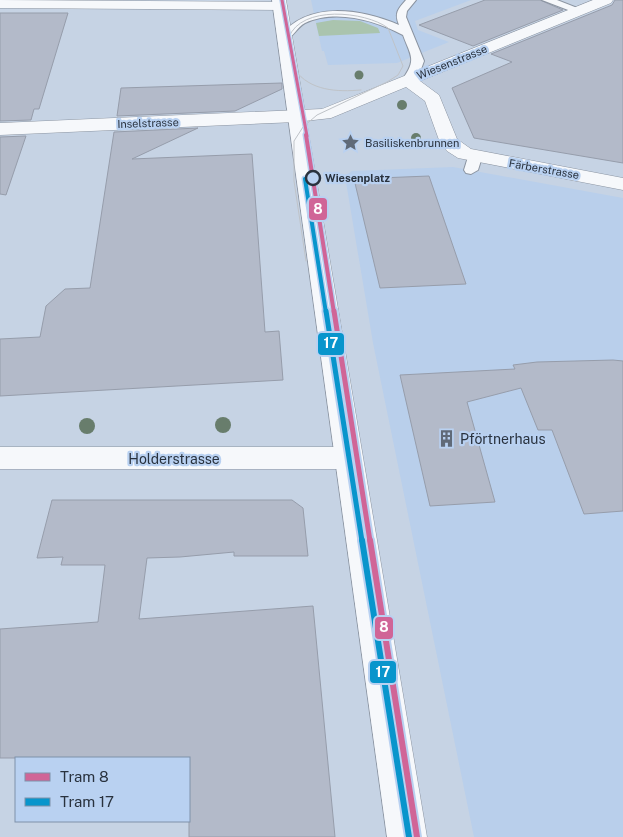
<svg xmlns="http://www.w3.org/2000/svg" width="623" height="837" font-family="'Public Sans',sans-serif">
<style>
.built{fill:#b9cfeb}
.green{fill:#aac4ae}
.building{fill:#b3bac9;stroke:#969dab}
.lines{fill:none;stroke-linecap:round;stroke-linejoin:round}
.lane-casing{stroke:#8b94a1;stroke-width:2}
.street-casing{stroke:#8b94a1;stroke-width:1}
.secondary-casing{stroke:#8b94a1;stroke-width:1}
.lane{fill:#f6f8fb;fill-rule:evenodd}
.street{fill:#f6f8fb;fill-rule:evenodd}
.secondary{fill:#f6f8fb;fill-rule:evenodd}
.tram{stroke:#bfc3c8;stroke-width:1}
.tram-1-far3-casing{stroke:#b9d1f1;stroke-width:5.5}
.tram-1-far2-casing{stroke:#b9d1f1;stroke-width:7}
.tram-1-far1-casing{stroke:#b9d1f1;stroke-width:9}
.tram-1-casing{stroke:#b9d1f1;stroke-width:10}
.tram-2-far2-casing{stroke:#b9d1f1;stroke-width:7}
.tram-2-far1-casing{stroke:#b9d1f1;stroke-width:9}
.tram-2-casing{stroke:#b9d1f1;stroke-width:10}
.tram-1-far3{stroke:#d06597;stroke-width:3}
.tram-1-far2{stroke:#d06597;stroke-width:4}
.tram-1-far1{stroke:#d06597;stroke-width:5}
.tram-1{stroke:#d06597;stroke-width:6}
.tram-2-far2{stroke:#0895cc;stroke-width:4}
.tram-2-far1{stroke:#0895cc;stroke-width:5}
.tram-2{stroke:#0895cc;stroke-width:6}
.tree{fill:#687d6c}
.stop-dot{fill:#b9d1f1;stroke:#29323e;stroke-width:2.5}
.labels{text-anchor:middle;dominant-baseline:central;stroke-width:4.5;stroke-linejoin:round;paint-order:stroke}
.far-street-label{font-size:11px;fill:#29323e;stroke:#b9d1f1}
.far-poi-label{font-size:11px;fill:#29323e;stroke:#b9d1f1;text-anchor:start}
.far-stop-label{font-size:11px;font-weight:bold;fill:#29323e;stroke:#b9d1f1;text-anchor:start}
.poi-label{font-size:14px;fill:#29323e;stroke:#b9d1f1;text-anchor:start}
.street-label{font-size:14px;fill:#29323e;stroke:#b9d1f1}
.line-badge{stroke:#b9d1f1;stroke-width:2}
.badge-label{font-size:14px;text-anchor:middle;font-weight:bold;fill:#fff}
</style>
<rect width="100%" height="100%" fill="#c6d3e4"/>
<g class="built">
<polygon points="311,0 471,0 415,21 418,30 449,42 397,63 328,65 324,51 322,51"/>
<polygon points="453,167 623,198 623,837 474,837 373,343 345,176 352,171"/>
</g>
<polygon class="green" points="333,20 360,21 378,28 380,33 319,36 316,23"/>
<g class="building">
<polygon points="485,0 540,0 563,10 473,46 419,25"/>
<polygon points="615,0 623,0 623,163 474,138 452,88 512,62 491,54 612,5"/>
<polygon points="0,13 68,13 39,109 34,109 31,120 0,121"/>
<polygon points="282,83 282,89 235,111 117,116 121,88"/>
<polygon points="198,128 132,159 252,154 265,332 279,331 283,380 0,396 0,339 40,337 46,306 65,289 90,288 114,132"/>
<polygon points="26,136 6,195 0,194 0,137"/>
<polygon points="429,176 466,284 380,288 354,179"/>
<polygon points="613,360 623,361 623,511 584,514 552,430 538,430 521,388 467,402 495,502 430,506 400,375 515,369 513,365 537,362"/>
<polygon points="52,500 292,500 303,508 308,556 234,556 234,552 180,557 147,558 139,619 313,606 335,837 189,837 189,758 0,758 0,629 98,622 105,565 61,565 63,557 37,558"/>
</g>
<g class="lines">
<defs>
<g id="lane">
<path d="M 406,0 L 416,0 L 407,11 L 406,17 L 424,61 L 420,72 L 412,82 L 408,83 L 402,80 C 417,59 411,57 403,35 C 374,20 336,9 305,23 C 297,27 293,38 285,40 L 280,37 C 307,0 361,9 399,25 C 394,13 398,9 406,0 Z"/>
<polygon points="542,0 557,0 585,11 584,13 576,13"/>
<polygon points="475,153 482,157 478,170 471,174 466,173 464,170 468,157"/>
</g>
<g id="street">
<polygon points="0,0 280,2 285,3 287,6 285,9 280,10 0,8"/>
<polygon points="593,0 613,0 611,3 420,81 439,95 457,139 471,149 623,178 623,190 458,158 447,151 439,140 425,101 406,87 331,118 296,122 0,135 0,123 322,109"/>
<polygon points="0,447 348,447 358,450 362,458 358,466 348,469 0,469"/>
</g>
<polygon id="secondary" points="272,0 286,0 427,837 387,837"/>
</defs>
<use href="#lane" class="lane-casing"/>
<use href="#street" class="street-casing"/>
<use href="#secondary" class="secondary-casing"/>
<use href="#lane" class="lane"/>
<use href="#street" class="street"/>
<use href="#secondary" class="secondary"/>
<g class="tram">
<path d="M 289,37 C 301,5 365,11 388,28 L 403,66 L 398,75 L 387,82 L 317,115 L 303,127 L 294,141 L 294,181 L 306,261"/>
<path d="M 295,70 C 310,91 337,92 361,90"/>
</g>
<defs>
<polyline id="tram-1-far3" points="282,0 307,136"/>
<polyline id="tram-1-far2" points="306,135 334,313"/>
<polyline id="tram-1-far1" points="334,311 370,541"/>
<polyline id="tram-1" points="370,540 417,837"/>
<polyline id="tram-2-far2" points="305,179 326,313"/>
<polyline id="tram-2-far1" points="326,311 362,541"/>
<polyline id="tram-2" points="362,540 409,837"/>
</defs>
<use href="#tram-1-far3" class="tram-1-far3-casing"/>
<use href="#tram-1-far2" class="tram-1-far2-casing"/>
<use href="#tram-1-far1" class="tram-1-far1-casing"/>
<use href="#tram-1" class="tram-1-casing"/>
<use href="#tram-2-far2" class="tram-2-far2-casing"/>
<use href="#tram-2-far1" class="tram-2-far1-casing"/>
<use href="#tram-2" class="tram-2-casing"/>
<use href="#tram-1-far3" class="tram-1-far3"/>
<use href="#tram-1-far2" class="tram-1-far2"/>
<use href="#tram-1-far1" class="tram-1-far1"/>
<use href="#tram-1" class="tram-1"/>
<use href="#tram-2-far2" class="tram-2-far2"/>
<use href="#tram-2-far1" class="tram-2-far1"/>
<use href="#tram-2" class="tram-2"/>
</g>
<g class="tree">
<circle cx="359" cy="75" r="4.5"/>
<circle cx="402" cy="105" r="5"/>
<circle cx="416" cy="138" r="5"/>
<circle cx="223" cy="425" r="8"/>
<circle cx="87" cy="426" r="8"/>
</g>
<defs>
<symbol id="sight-bare" viewBox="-9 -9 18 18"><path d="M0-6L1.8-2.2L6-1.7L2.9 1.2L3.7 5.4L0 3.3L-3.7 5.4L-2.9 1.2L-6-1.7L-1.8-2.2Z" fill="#606a78" stroke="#b9d1f1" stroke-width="2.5" paint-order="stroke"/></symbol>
<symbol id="building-bare" viewBox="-9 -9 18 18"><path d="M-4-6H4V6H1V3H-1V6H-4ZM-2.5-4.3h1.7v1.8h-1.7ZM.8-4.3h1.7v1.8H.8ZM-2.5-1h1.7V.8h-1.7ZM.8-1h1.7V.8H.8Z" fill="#606a78" stroke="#b9d1f1" stroke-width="2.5" paint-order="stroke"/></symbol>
</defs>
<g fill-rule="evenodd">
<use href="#sight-bare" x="338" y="130" width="25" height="25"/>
<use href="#building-bare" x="434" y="426" width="25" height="25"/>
</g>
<circle class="stop-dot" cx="313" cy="178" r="7"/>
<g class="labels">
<g class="far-street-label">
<text transform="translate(452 62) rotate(-22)">Wiesenstrasse</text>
<text transform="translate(148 123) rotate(-2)">Inselstrasse</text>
<text transform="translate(544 169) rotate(10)">Färberstrasse</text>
</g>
<g class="far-poi-label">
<text x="365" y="143">Basiliskenbrunnen</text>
</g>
<g class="far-stop-label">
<text x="325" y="178">Wiesenplatz</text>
</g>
<g class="poi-label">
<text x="460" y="439">Pförtnerhaus</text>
</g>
<g class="street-label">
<text x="174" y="459">Holderstrasse</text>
</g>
</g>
<g class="line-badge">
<rect x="308" y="197" width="20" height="24" rx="5" fill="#d06597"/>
<rect x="317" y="332" width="28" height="24" rx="5" fill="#0895cc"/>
<rect x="374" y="616" width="20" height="24" rx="5" fill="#d06597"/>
<rect x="369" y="660" width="28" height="24" rx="5" fill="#0895cc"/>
</g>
<g class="badge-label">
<text x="318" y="214">8</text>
<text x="331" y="348">17</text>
<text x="384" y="632">8</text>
<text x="383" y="677">17</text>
</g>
<rect x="15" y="757" width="175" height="65" fill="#b9d1f1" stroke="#7f91a9"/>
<rect x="25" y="773" width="25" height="8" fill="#d06597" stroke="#7f91a9"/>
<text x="60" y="782" font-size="15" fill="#29323e">Tram 8</text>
<rect x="25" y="798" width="25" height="8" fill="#0895cc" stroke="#7f91a9"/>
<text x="60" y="807" font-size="15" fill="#29323e">Tram 17</text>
</svg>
